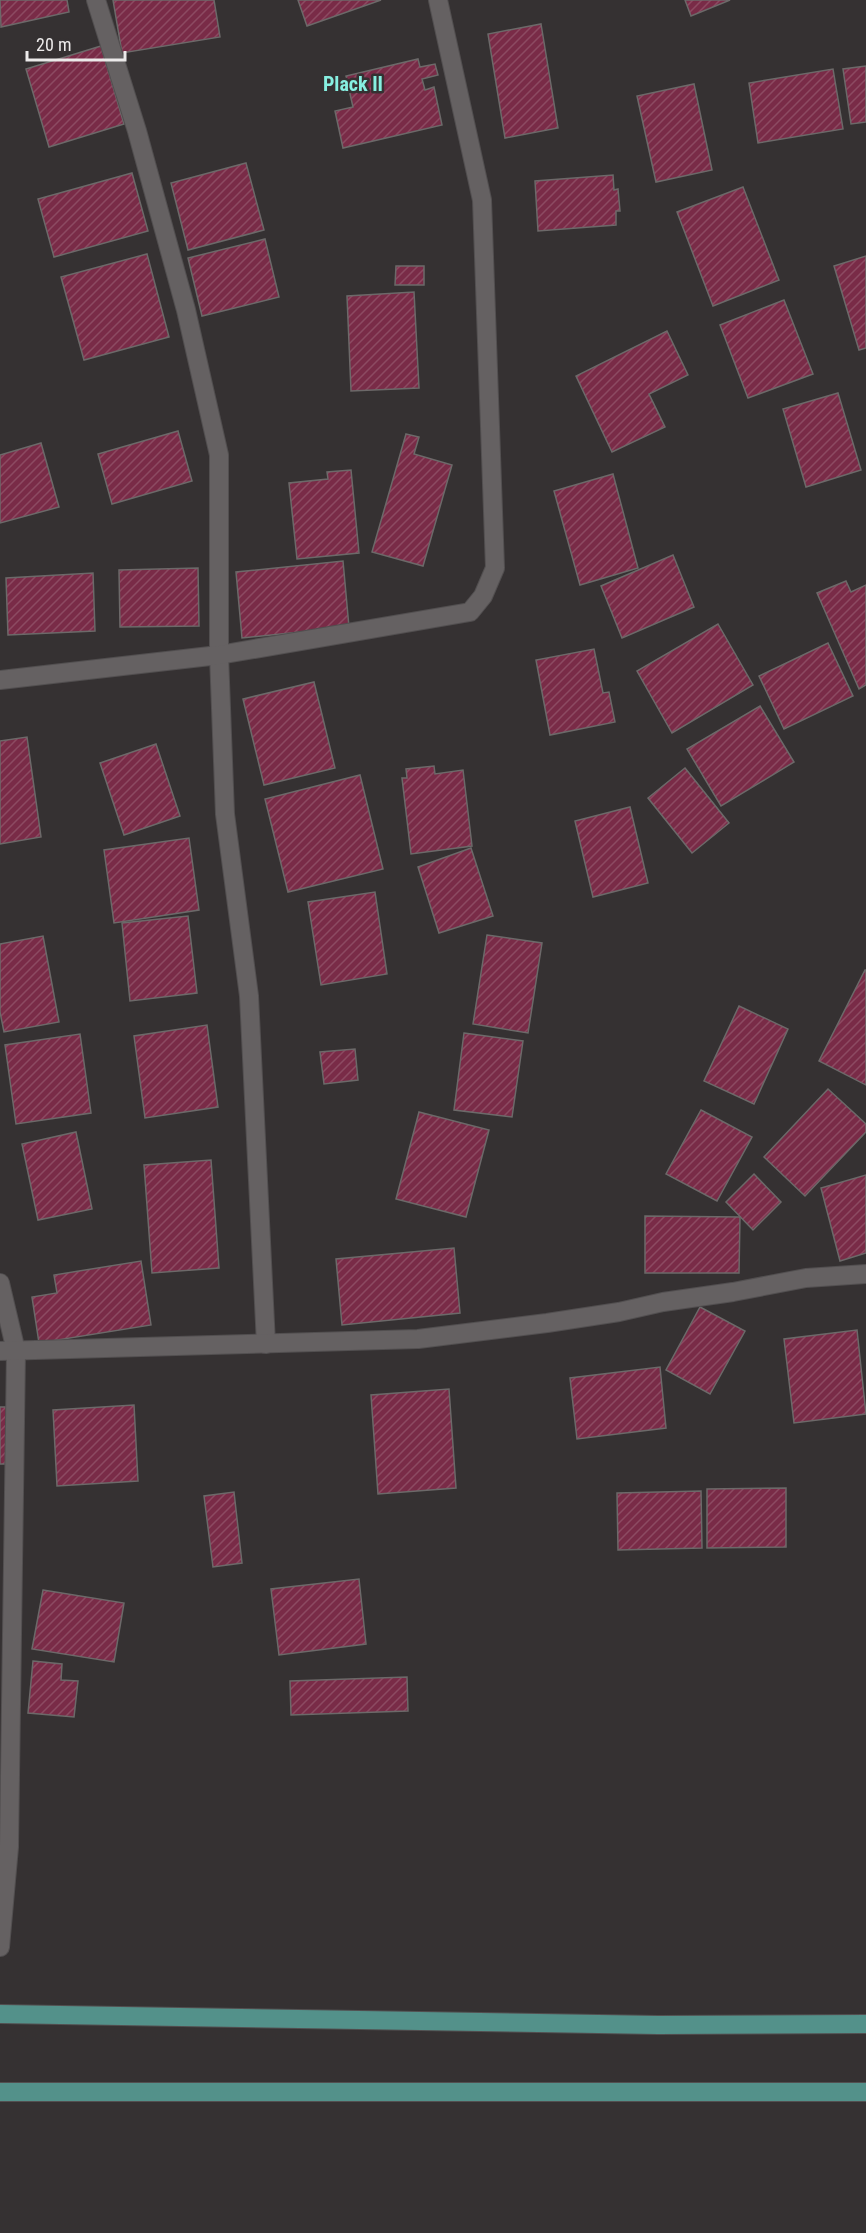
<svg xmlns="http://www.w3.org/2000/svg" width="866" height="2233" font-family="'Roboto Condensed',sans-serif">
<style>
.building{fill:url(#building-hatch);stroke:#6c6969;stroke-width:1.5}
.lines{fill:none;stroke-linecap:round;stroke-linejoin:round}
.minor-casing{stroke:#524f50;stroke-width:20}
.primary-casing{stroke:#524f50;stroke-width:20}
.minor{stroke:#656162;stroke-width:18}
.primary{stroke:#53918a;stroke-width:18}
.labels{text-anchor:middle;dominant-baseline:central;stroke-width:5;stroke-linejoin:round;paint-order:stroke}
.neighbourhood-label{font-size:20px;font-weight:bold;fill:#87efe1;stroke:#353132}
</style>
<defs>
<pattern id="building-hatch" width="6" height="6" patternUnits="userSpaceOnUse" patternTransform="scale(1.5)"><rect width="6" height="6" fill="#792b47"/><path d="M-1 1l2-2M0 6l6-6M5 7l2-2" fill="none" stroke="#8c4a62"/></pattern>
</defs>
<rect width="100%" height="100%" fill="#353132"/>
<g class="building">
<polygon points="0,0 67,0 69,12 1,27"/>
<polygon points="113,0 214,0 220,37 122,53"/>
<polygon points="298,0 381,0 307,26"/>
<polygon points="685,0 730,0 691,16"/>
<polygon points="541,24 558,128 505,138 488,34"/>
<polygon points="101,46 124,124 49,147 26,69"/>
<polygon points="418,59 420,67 435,64 438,75 422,79 425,90 434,87 442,125 343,148 335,111 353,107 346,76"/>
<polygon points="866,66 866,122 851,124 843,69"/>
<polygon points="833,69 843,129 758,143 749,83"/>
<polygon points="694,84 712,170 656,182 637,96"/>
<polygon points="246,163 264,230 188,250 171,183"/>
<polygon points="132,173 148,231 54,257 38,199"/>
<polygon points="613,175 614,190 618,189 620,211 616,211 616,225 538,231 535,181"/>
<polygon points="743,187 779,280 713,306 677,212"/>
<polygon points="265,239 279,297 202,316 188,258"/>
<polygon points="147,254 169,337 84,360 61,277"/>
<polygon points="866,256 866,348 859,350 834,266"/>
<polygon points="396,266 424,266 424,285 395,285"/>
<polygon points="414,292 419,388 351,391 347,296"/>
<polygon points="784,300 813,374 748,398 720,325"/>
<polygon points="667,331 688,375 649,394 665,427 612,452 576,376"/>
<polygon points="838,393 861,470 806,487 783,409"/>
<polygon points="178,431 192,481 112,504 98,454"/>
<polygon points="406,434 419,437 414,454 452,465 423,566 372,552"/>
<polygon points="41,443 59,507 0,523 0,455"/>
<polygon points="351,470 359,553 297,559 289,483 328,479 327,472"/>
<polygon points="613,474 638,568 580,585 554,491"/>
<polygon points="673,555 694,607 622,638 601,586"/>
<polygon points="343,561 349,627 242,638 236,572"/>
<polygon points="198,568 199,626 120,627 119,570"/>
<polygon points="93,573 95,631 8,635 6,578"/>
<polygon points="846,581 851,592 866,585 866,685 859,689 817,593"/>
<polygon points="718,624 753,685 672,733 637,671"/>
<polygon points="828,643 853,696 784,729 759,676"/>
<polygon points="594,649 603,693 609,692 615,722 550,735 536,660"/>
<polygon points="314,682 335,768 264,785 243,699"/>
<polygon points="760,706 794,762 721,806 687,749"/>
<polygon points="27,737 41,837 0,844 0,741"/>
<polygon points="156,744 180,816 124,835 100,763"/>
<polygon points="434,766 435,774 463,770 472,846 411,854 402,778 407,778 406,769"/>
<polygon points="685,768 729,823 692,853 648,798"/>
<polygon points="360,775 383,869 288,892 265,799"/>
<polygon points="630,807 648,883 593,897 575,821"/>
<polygon points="189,838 199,910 114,923 104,850"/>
<polygon points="471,848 493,916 439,933 418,867"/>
<polygon points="375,892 387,974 321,985 308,902"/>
<polygon points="188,916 197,993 130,1001 122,923"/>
<polygon points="487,935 542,943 528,1033 473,1024"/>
<polygon points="43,936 59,1022 4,1032 0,1012 0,944"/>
<polygon points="865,970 866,970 866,1085 819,1061"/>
<polygon points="739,1006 788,1029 754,1104 704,1081"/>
<polygon points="207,1025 218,1107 145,1118 134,1036"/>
<polygon points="464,1033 523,1041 512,1117 454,1110"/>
<polygon points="80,1034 91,1113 16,1124 5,1045"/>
<polygon points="355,1049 358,1080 324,1084 320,1052"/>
<polygon points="828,1089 866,1124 866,1132 805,1196 764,1157"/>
<polygon points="701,1110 752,1137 717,1201 666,1174"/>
<polygon points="419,1112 489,1130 466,1217 396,1199"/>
<polygon points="76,1132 92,1209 38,1220 22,1144"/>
<polygon points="211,1160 219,1268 152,1273 144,1165"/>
<polygon points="754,1174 781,1202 753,1230 726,1202"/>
<polygon points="866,1175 866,1253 840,1261 821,1188"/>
<polygon points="645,1216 740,1217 739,1273 645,1273"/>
<polygon points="454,1248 460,1313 342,1325 336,1259"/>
<polygon points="141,1261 151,1325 39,1343 32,1297 57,1293 54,1275"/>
<polygon points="700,1307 745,1331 710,1394 666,1370"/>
<polygon points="857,1330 866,1414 794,1423 784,1339"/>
<polygon points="660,1367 666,1428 577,1439 570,1378"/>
<polygon points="449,1389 456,1488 378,1494 371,1395"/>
<polygon points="134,1405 138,1481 57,1486 53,1410"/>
<rect x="0" y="1407" width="8" height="57"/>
<polygon points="786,1488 786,1547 707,1548 707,1489"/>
<polygon points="701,1491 702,1548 618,1550 617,1493"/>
<polygon points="234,1492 242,1563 213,1567 204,1496"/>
<polygon points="359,1579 366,1644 279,1655 271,1589"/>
<polygon points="43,1590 124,1603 114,1662 32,1649"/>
<polygon points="33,1661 62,1664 61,1680 78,1681 74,1717 28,1713"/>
<polygon points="407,1677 408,1711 291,1715 290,1681"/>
</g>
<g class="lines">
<defs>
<g id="minor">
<polyline points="96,0 137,131 186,310 219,455 219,655 225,814 249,996 266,1344"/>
<polyline points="0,680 219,655 470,612 483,596 495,568 482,200 438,0"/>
<polyline points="0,1283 16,1351 9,1847 0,1947"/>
<polyline points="0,1351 418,1339 547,1323 619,1312 663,1302 733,1292 806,1278 866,1274"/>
</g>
<g id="primary">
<polyline points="0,2014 658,2025 866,2024"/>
<polyline points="0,2092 866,2092"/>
</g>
</defs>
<use href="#minor" class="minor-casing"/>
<use href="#primary" class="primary-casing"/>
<use href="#minor" class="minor"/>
<use href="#primary" class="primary"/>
</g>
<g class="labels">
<g class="neighbourhood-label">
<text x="353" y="84">Plack II</text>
</g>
</g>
<path d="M27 51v9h98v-9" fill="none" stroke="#eceaea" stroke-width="3"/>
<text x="36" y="51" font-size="18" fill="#eceaea" stroke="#353132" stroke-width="4.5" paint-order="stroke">20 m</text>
</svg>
